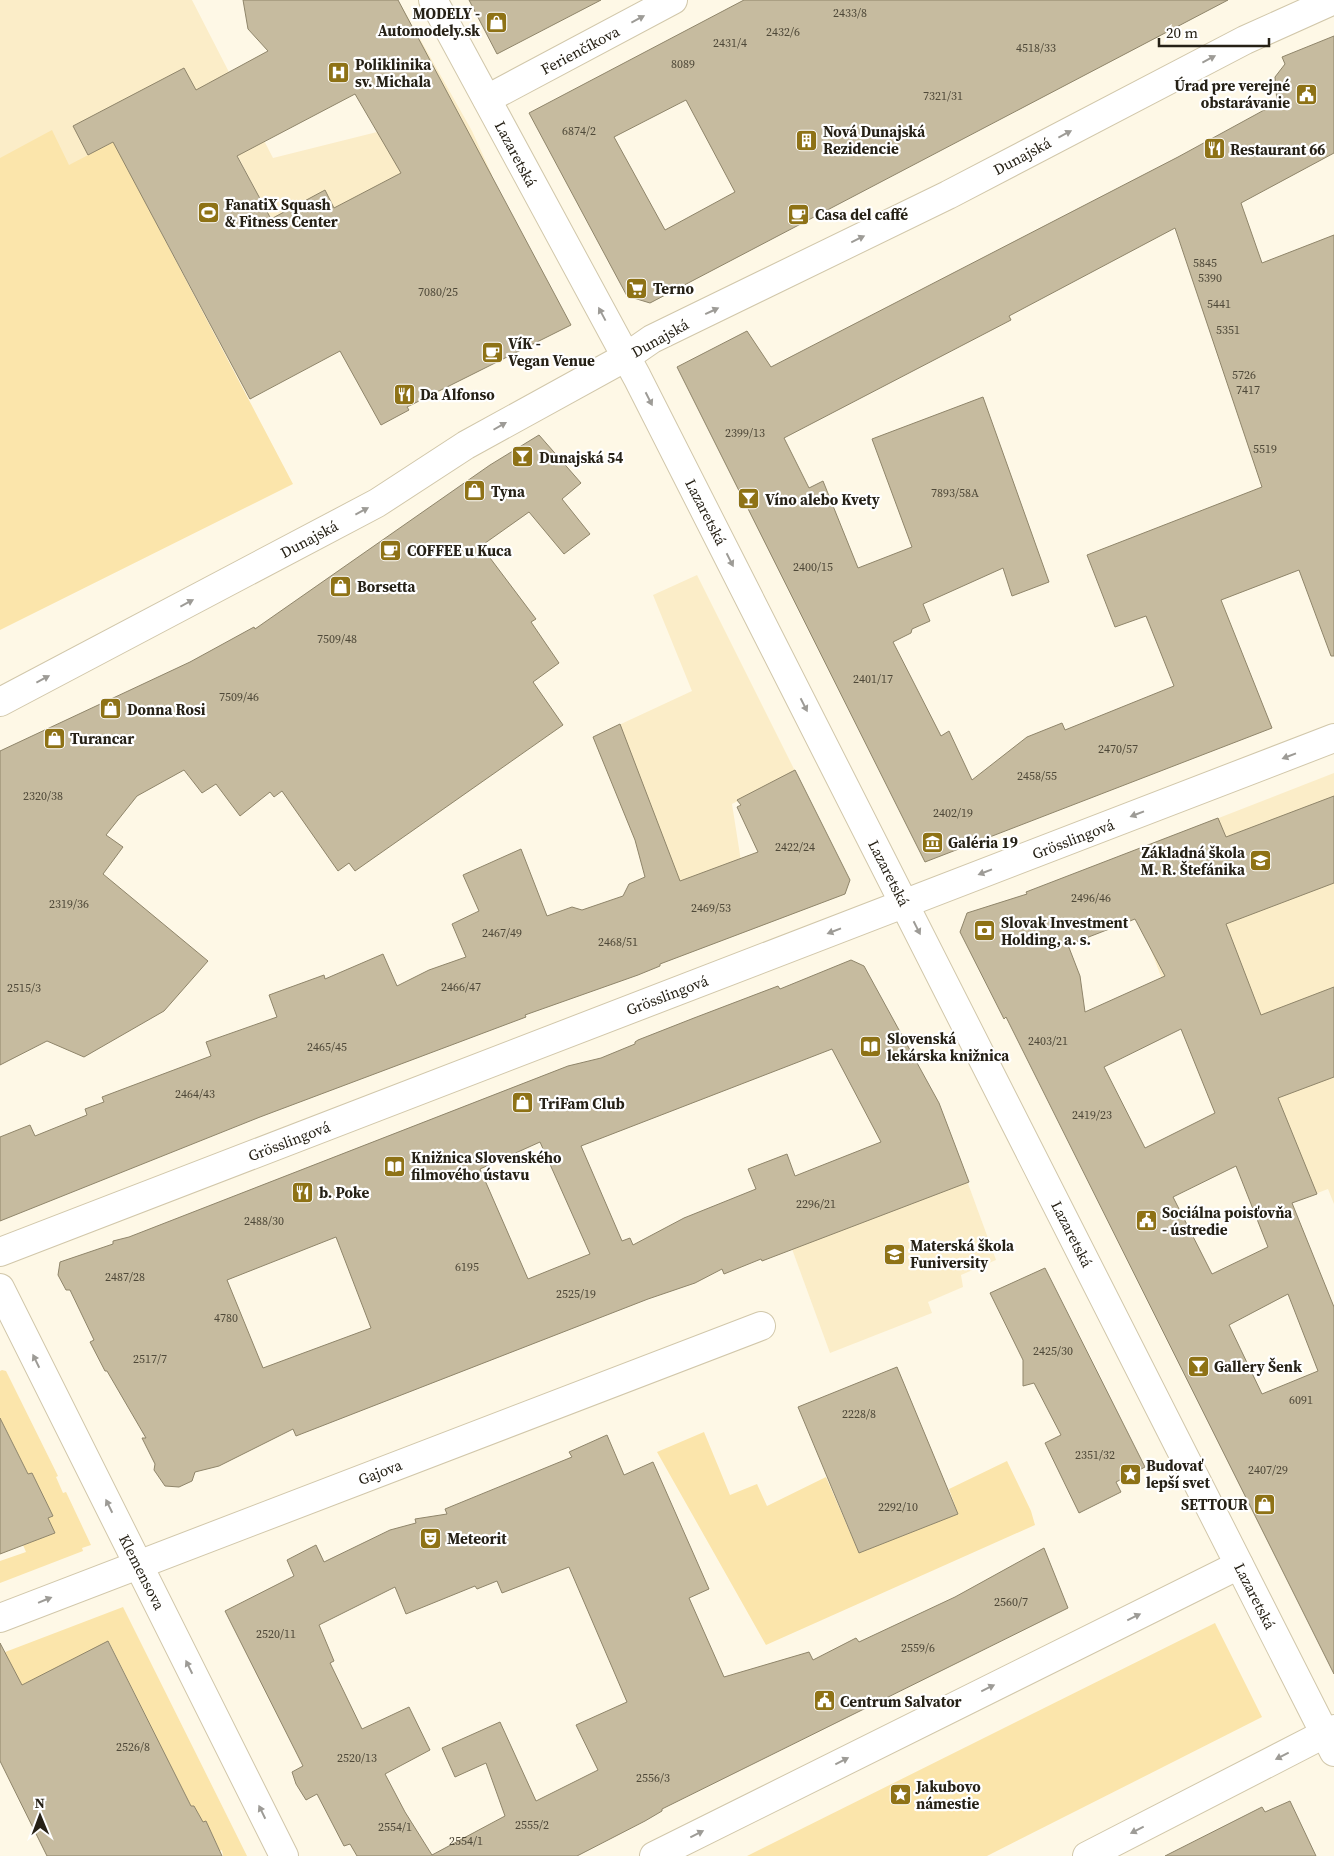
<svg xmlns="http://www.w3.org/2000/svg" width="1334" height="1856" font-family="'Source Serif 4',serif">
<style>
.built{fill:#fbedc8}
.green{fill:#fbe5ab}
.building{fill:#c6bb9f;stroke:#8f856a;fill-rule:evenodd}
.lines{fill:none;stroke-linecap:round;stroke-linejoin:round}
.street-casing{stroke:#d1c7aa;stroke-width:30}
.street{stroke:#fff;stroke-width:28}
.oneway{fill:#9d9b96}
.labels{text-anchor:middle;dominant-baseline:central;stroke-width:4.5;stroke-linejoin:round;paint-order:stroke}
.number-label{font-size:12px;fill:#4e4838}
.poi-label{font-size:15px;font-weight:bold;fill:#262116;stroke:#fff;text-anchor:start}
.street-label{font-size:15px;fill:#262116;stroke:#fff}
</style>
<rect width="100%" height="100%" fill="#fef8e6"/>
<g class="built">
<polygon points="0,0 192,0 273,158 377,132 404,117 271,50 303,0 398,0 472,131 492,175 295,265 212,107 0,202"/>
<polygon points="697,575 795,771 732,804 741,861 682,955 593,737 692,691 653,595"/>
<polygon points="1334,773 1334,1204 1328,1189 1257,1216 1181,1029 1116,858"/>
<polygon points="955,1148 996,1260 961,1275 963,1287 928,1302 932,1313 830,1353 792,1249"/>
</g>
<g class="green">
<polygon points="200,97 123,160 293,484 0,630 0,158 52,130 69,165"/>
<polygon points="2,1370 6,1371 58,1476 56,1477 63,1493 66,1492 91,1545 82,1548 83,1551 0,1583 0,1561 26,1552 23,1545 55,1533 48,1518 53,1516 32,1473 28,1474 0,1418 0,1371"/>
<polygon points="704,1432 730,1495 757,1484 767,1506 826,1477 859,1553 958,1514 949,1489 1007,1461 1031,1511 1035,1525 766,1645 657,1452"/>
<polygon points="123,1607 247,1856 223,1856 222,1850 220,1851 206,1821 203,1822 194,1806 191,1806 109,1642 22,1685 0,1654"/>
<polygon points="1215,1623 1262,1717 987,1856 747,1856"/>
</g>
<g class="building">
<path d="M 243,0 L 398,0 L 571,325 L 407,407 L 409,410 L 381,425 L 340,351 L 250,399 L 113,142 L 88,155 L 73,126 L 184,68 L 196,90 L 268,51 L 248,29 ZM 355,94 L 401,173 L 334,208 L 325,190 L 271,219 L 237,156 Z"/>
<polygon points="469,0 601,0 497,54"/>
<path d="M 744,0 L 1228,0 L 650,303 L 627,296 L 529,113 ZM 686,100 L 735,192 L 665,230 L 614,137 Z"/>
<path d="M 1334,36 L 1334,153 L 1241,203 L 1262,263 L 1334,235 L 1334,656 L 1331,656 L 1299,570 L 1221,600 L 1272,728 L 925,862 L 677,367 L 747,331 L 771,367 L 1178,157 L 1277,103 L 1275,77 L 1285,64 L 1282,57 ZM 1175,228 L 1262,487 L 1087,555 L 1115,627 L 1146,616 L 1174,686 L 1065,730 L 1062,723 L 1027,737 L 972,780 L 949,731 L 941,736 L 893,642 L 911,633 L 912,629 L 930,621 L 923,604 L 1003,568 L 1012,596 L 1049,582 L 983,397 L 872,439 L 912,547 L 858,568 L 823,481 L 809,488 L 784,438 L 1011,320 L 1009,316 Z"/>
<polygon points="539,435 581,483 562,499 590,534 564,554 529,512 481,546 536,619 531,622 559,663 533,682 563,725 355,871 349,863 338,871 282,791 274,797 270,792 240,816 216,784 202,793 184,770 137,796 106,835 123,847 103,874 208,961 164,1011 84,1057 47,1041 0,1065 0,751 190,662 254,627 255,629 490,465"/>
<polygon points="620,724 680,881 758,852 737,807 741,805 737,800 795,770 850,880 845,894 660,964 660,966 638,975 525,1015 526,1017 260,1117 0,1221 0,1137 30,1125 35,1136 87,1115 85,1109 104,1102 102,1097 211,1056 206,1042 277,1017 269,995 324,975 325,979 383,954 397,986 429,970 466,957 452,924 479,911 463,875 521,849 547,916 572,907 582,910 623,896 629,884 645,877 635,840 593,737"/>
<path d="M 1334,796 L 1334,883 L 1226,924 L 1261,1015 L 1334,987 L 1334,1077 L 1278,1098 L 1317,1194 L 1292,1203 L 1334,1307 L 1334,1674 L 1006,1017 L 1004,1019 L 960,932 L 967,913 L 1027,894 L 1026,892 L 1218,818 L 1226,837 ZM 1135,919 L 1165,976 L 1085,1012 L 1080,976 L 1068,945 ZM 1181,1029 L 1215,1113 L 1145,1148 L 1104,1067 ZM 1236,1166 L 1268,1247 L 1212,1274 L 1173,1197 ZM 1288,1294 L 1318,1371 L 1262,1394 L 1229,1325 Z"/>
<path d="M 851,960 L 864,966 L 939,1103 L 969,1182 L 762,1261 L 761,1259 L 724,1274 L 722,1269 L 695,1283 L 648,1299 L 296,1436 L 293,1429 L 219,1466 L 195,1472 L 192,1481 L 179,1487 L 165,1486 L 154,1470 L 155,1464 L 142,1438 L 146,1438 L 107,1371 L 105,1371 L 90,1342 L 94,1340 L 70,1290 L 66,1290 L 58,1275 L 60,1262 L 113,1244 L 113,1241 L 129,1237 L 568,1066 L 601,1058 L 635,1044 L 635,1042 L 638,1040 L 694,1018 L 778,986 L 780,989 ZM 832,1049 L 881,1142 L 795,1176 L 787,1154 L 748,1169 L 756,1189 L 684,1218 L 633,1245 L 630,1238 L 622,1241 L 581,1146 ZM 540,1142 L 590,1254 L 528,1279 L 480,1169 ZM 336,1237 L 371,1328 L 263,1368 L 227,1280 Z"/>
<polygon points="1045,1268 1145,1467 1116,1482 1121,1492 1079,1513 1045,1443 1061,1435 1034,1383 1023,1386 1023,1360 990,1293"/>
<polygon points="897,1367 958,1514 859,1553 798,1407"/>
<polygon points="0,1418 28,1474 32,1473 53,1516 48,1518 55,1533 0,1554"/>
<path d="M 607,1435 L 624,1475 L 653,1462 L 709,1589 L 689,1598 L 724,1677 L 809,1652 L 813,1660 L 856,1638 L 859,1642 L 955,1597 L 1044,1548 L 1068,1608 L 662,1809 L 662,1811 L 645,1821 L 577,1856 L 357,1856 L 350,1844 L 344,1846 L 317,1794 L 306,1800 L 296,1784 L 292,1772 L 303,1766 L 225,1611 L 294,1576 L 287,1560 L 316,1545 L 324,1562 L 390,1530 L 416,1523 L 415,1519 L 447,1514 L 445,1509 L 572,1457 L 569,1452 ZM 569,1567 L 627,1702 L 576,1725 L 598,1770 L 536,1801 L 500,1722 L 442,1748 L 455,1777 L 486,1763 L 505,1816 L 432,1855 L 405,1812 L 385,1774 L 430,1750 L 409,1707 L 362,1729 L 330,1663 L 334,1661 L 319,1625 L 395,1587 L 406,1614 L 475,1586 L 477,1589 L 497,1581 L 502,1593 Z"/>
<polygon points="108,1641 191,1806 194,1806 203,1822 206,1821 222,1856 47,1856 0,1761 0,1643 22,1685"/>
<polygon points="1290,1801 1316,1856 1165,1856 1262,1807 1265,1812"/>
</g>
<g class="lines">
<defs>
<g id="street">
<polyline points="433,0 637,377 1334,1752"/>
<polyline points="487,99 673,0"/>
<polyline points="0,702 377,503 466,445 626,357 652,339 948,195 1245,40 1334,0"/>
<polyline points="0,1252 1334,738"/>
<polyline points="0,1288 284,1856"/>
<polyline points="0,1618 761,1326"/>
<polyline points="654,1856 1239,1565"/>
<polyline points="1087,1856 1334,1729"/>
</g>
</defs>
<use href="#street" class="street-casing"/>
<use href="#street" class="street"/>
</g>
<defs><path id="oneway-solid" d="M-6-.8H1V-3.2L6.5 0L1 3.2V.8H-6Z" transform="scale(1.25)"/></defs>
<g class="oneway">
<use href="#oneway-solid" transform="translate(638 19) rotate(-28)"/>
<use href="#oneway-solid" transform="translate(1209 59) rotate(-28)"/>
<use href="#oneway-solid" transform="translate(1065 134) rotate(-28)"/>
<use href="#oneway-solid" transform="translate(858 239) rotate(-26)"/>
<use href="#oneway-solid" transform="translate(712 311) rotate(-25)"/>
<use href="#oneway-solid" transform="translate(602 314) rotate(-118)"/>
<use href="#oneway-solid" transform="translate(649 399) rotate(63)"/>
<use href="#oneway-solid" transform="translate(500 426) rotate(-30)"/>
<use href="#oneway-solid" transform="translate(362 511) rotate(-28)"/>
<use href="#oneway-solid" transform="translate(730 560) rotate(63)"/>
<use href="#oneway-solid" transform="translate(187 603) rotate(-28)"/>
<use href="#oneway-solid" transform="translate(43 679) rotate(-28)"/>
<use href="#oneway-solid" transform="translate(804 705) rotate(63)"/>
<use href="#oneway-solid" transform="translate(1289 756) rotate(159)"/>
<use href="#oneway-solid" transform="translate(1137 814) rotate(159)"/>
<use href="#oneway-solid" transform="translate(985 872) rotate(159)"/>
<use href="#oneway-solid" transform="translate(917 928) rotate(63)"/>
<use href="#oneway-solid" transform="translate(834 931) rotate(159)"/>
<use href="#oneway-solid" transform="translate(36 1361) rotate(-116)"/>
<use href="#oneway-solid" transform="translate(109 1506) rotate(-116)"/>
<use href="#oneway-solid" transform="translate(45 1600) rotate(-22)"/>
<use href="#oneway-solid" transform="translate(1134 1617) rotate(-26)"/>
<use href="#oneway-solid" transform="translate(189 1667) rotate(-116)"/>
<use href="#oneway-solid" transform="translate(988 1688) rotate(-26)"/>
<use href="#oneway-solid" transform="translate(1282 1756) rotate(153)"/>
<use href="#oneway-solid" transform="translate(842 1761) rotate(-27)"/>
<use href="#oneway-solid" transform="translate(262 1812) rotate(-116)"/>
<use href="#oneway-solid" transform="translate(1137 1830) rotate(153)"/>
<use href="#oneway-solid" transform="translate(697 1834) rotate(-27)"/>
</g>
<defs>
<symbol id="shop-square" viewBox="-11 -11 22 22"><rect x="-9" y="-9" width="18" height="18" rx="4" fill="#8e7216" stroke="#fff"/><path d="M-5-2.5h2.3a2.7 3.5 0 0 1 5.4 0H5L5.5 6h-11ZM-1.5-2.5h3a1.5 2.3 0 0 0-3 0Z" fill="#fff"/></symbol>
<symbol id="hospital-square" viewBox="-11 -11 22 22"><rect x="-9" y="-9" width="18" height="18" rx="4" fill="#8e7216" stroke="#fff"/><path d="M-5-5h3v3.5h4V-5h3V5h-3V1.5h-4V5h-3Z" fill="#fff"/></symbol>
<symbol id="civic-square" viewBox="-11 -11 22 22"><rect x="-9" y="-9" width="18" height="18" rx="4" fill="#8e7216" stroke="#fff"/><path d="M-.6-6.5H3V-4.5H.6V-3L4-1V1h2V6H-6V1h2V-1L-.6-3ZM-1.2 2.5V6h2.4V2.5Z" fill="#fff"/></symbol>
<symbol id="building-square" viewBox="-11 -11 22 22"><rect x="-9" y="-9" width="18" height="18" rx="4" fill="#8e7216" stroke="#fff"/><path d="M-4-6H4V6H1V3H-1V6H-4ZM-2.5-4.3h1.7v1.8h-1.7ZM.8-4.3h1.7v1.8H.8ZM-2.5-1h1.7V.8h-1.7ZM.8-1h1.7V.8H.8Z" fill="#fff"/></symbol>
<symbol id="restaurant-square" viewBox="-11 -11 22 22"><rect x="-9" y="-9" width="18" height="18" rx="4" fill="#8e7216" stroke="#fff"/><path d="M-5-6h1v4h1v-4h1v4h1v-4h1v5L-1.5 .5V6h-2V.5L-5-1ZM5-6V6H3V1.5H1.5Q1.5-4 5-6Z" fill="#fff"/></symbol>
<symbol id="stadium-square" viewBox="-11 -11 22 22"><rect x="-9" y="-9" width="18" height="18" rx="4" fill="#8e7216" stroke="#fff"/><path d="M0-5a6.5 5 0 1 0 0 10a6.5 5 0 1 0 0-10ZM-3.5-1.8h7v3.6h-7Z" fill="#fff"/></symbol>
<symbol id="cafe-square" viewBox="-11 -11 22 22"><rect x="-9" y="-9" width="18" height="18" rx="4" fill="#8e7216" stroke="#fff"/><path d="M-5.5-4.5H6V0H3Q3 3.5 0 3.5H-2.5Q-5.5 3.5-5.5 0ZM3-3.2v2h1.7v-2ZM-6 4.5H4V6H-6Z" fill="#fff"/></symbol>
<symbol id="supermarket-square" viewBox="-11 -11 22 22"><rect x="-9" y="-9" width="18" height="18" rx="4" fill="#8e7216" stroke="#fff"/><path d="M-6-5.5h2.5l.6 2H6L4.5 2H-2.5L-4.4-4H-6ZM-1.5 3.2a1.3 1.3 0 1 0 .1 0ZM3 3.2a1.3 1.3 0 1 0 .1 0Z" fill="#fff"/></symbol>
<symbol id="bar-square" viewBox="-11 -11 22 22"><rect x="-9" y="-9" width="18" height="18" rx="4" fill="#8e7216" stroke="#fff"/><path d="M-6-5H6L.8 .8V4.5H3.5V6h-7V4.5H-.8V.8Z" fill="#fff"/></symbol>
<symbol id="museum-square" viewBox="-11 -11 22 22"><rect x="-9" y="-9" width="18" height="18" rx="4" fill="#8e7216" stroke="#fff"/><path d="M0-6L6-3V-2H-6V-3ZM-5-1h2V3h-2ZM-1-1h2V3h-2ZM3-1h2V3H3ZM-6 4H6V6H-6Z" fill="#fff"/></symbol>
<symbol id="school-square" viewBox="-11 -11 22 22"><rect x="-9" y="-9" width="18" height="18" rx="4" fill="#8e7216" stroke="#fff"/><path d="M0-5L7-2L0 1L-7-2ZM-4 1L0 2.5L4 1V4Q0 6-4 4Z" fill="#fff"/></symbol>
<symbol id="bank-square" viewBox="-11 -11 22 22"><rect x="-9" y="-9" width="18" height="18" rx="4" fill="#8e7216" stroke="#fff"/><path d="M-6-4H6V4H-6ZM0-2.3a2.3 2.3 0 1 0 0 4.6a2.3 2.3 0 1 0 0-4.6Z" fill="#fff"/></symbol>
<symbol id="library-square" viewBox="-11 -11 22 22"><rect x="-9" y="-9" width="18" height="18" rx="4" fill="#8e7216" stroke="#fff"/><path d="M-6-4Q-3-5.5-.7-3.5V5Q-3 3-6 4ZM6-4Q3-5.5 .7-3.5V5Q3 3 6 4Z" fill="#fff"/></symbol>
<symbol id="sight-square" viewBox="-11 -11 22 22"><rect x="-9" y="-9" width="18" height="18" rx="4" fill="#8e7216" stroke="#fff"/><path d="M0-6L1.8-2.2L6-1.7L2.9 1.2L3.7 5.4L0 3.3L-3.7 5.4L-2.9 1.2L-6-1.7L-1.8-2.2Z" fill="#fff"/></symbol>
<symbol id="theatre-square" viewBox="-11 -11 22 22"><rect x="-9" y="-9" width="18" height="18" rx="4" fill="#8e7216" stroke="#fff"/><path d="M-5-5.5Q0-4 5-5.5V0Q5 5 0 6Q-5 5-5 0ZM-3.3-2.5H-1v1.5H-3.3ZM1-2.5H3.3v1.5H1ZM-2.8 1Q0 5.5 2.8 1Z" fill="#fff"/></symbol>
</defs>
<g fill-rule="evenodd">
<use href="#shop-square" x="484" y="10" width="25" height="25"/>
<use href="#hospital-square" x="326" y="60" width="25" height="25"/>
<use href="#civic-square" x="1294" y="82" width="25" height="25"/>
<use href="#building-square" x="794" y="128" width="25" height="25"/>
<use href="#restaurant-square" x="1202" y="136" width="25" height="25"/>
<use href="#stadium-square" x="196" y="200" width="25" height="25"/>
<use href="#cafe-square" x="786" y="202" width="25" height="25"/>
<use href="#supermarket-square" x="624" y="276" width="25" height="25"/>
<use href="#cafe-square" x="480" y="340" width="25" height="25"/>
<use href="#restaurant-square" x="392" y="382" width="25" height="25"/>
<use href="#bar-square" x="510" y="444" width="25" height="25"/>
<use href="#shop-square" x="462" y="478" width="25" height="25"/>
<use href="#bar-square" x="736" y="486" width="25" height="25"/>
<use href="#cafe-square" x="378" y="538" width="25" height="25"/>
<use href="#shop-square" x="328" y="574" width="25" height="25"/>
<use href="#shop-square" x="98" y="696" width="25" height="25"/>
<use href="#shop-square" x="42" y="726" width="25" height="25"/>
<use href="#museum-square" x="920" y="830" width="25" height="25"/>
<use href="#school-square" x="1248" y="848" width="25" height="25"/>
<use href="#bank-square" x="972" y="918" width="25" height="25"/>
<use href="#library-square" x="858" y="1034" width="25" height="25"/>
<use href="#shop-square" x="510" y="1090" width="25" height="25"/>
<use href="#library-square" x="382" y="1154" width="25" height="25"/>
<use href="#restaurant-square" x="290" y="1180" width="25" height="25"/>
<use href="#civic-square" x="1134" y="1208" width="25" height="25"/>
<use href="#school-square" x="882" y="1242" width="25" height="25"/>
<use href="#bar-square" x="1186" y="1354" width="25" height="25"/>
<use href="#sight-square" x="1118" y="1462" width="25" height="25"/>
<use href="#shop-square" x="1252" y="1492" width="25" height="25"/>
<use href="#theatre-square" x="418" y="1526" width="25" height="25"/>
<use href="#civic-square" x="812" y="1688" width="25" height="25"/>
<use href="#sight-square" x="888" y="1782" width="25" height="25"/>
</g>
<g class="labels">
<g class="number-label">
<text x="850" y="13">2433/8</text>
<text x="783" y="32">2432/6</text>
<text x="730" y="43">2431/4</text>
<text x="1036" y="48">4518/33</text>
<text x="683" y="64">8089</text>
<text x="943" y="96">7321/31</text>
<text x="579" y="131">6874/2</text>
<text x="1205" y="263">5845</text>
<text x="1210" y="278">5390</text>
<text x="438" y="292">7080/25</text>
<text x="1219" y="304">5441</text>
<text x="1228" y="330">5351</text>
<text x="1244" y="375">5726</text>
<text x="1248" y="390">7417</text>
<text x="745" y="433">2399/13</text>
<text x="1265" y="449">5519</text>
<text x="955" y="493">7893/58A</text>
<text x="813" y="567">2400/15</text>
<text x="337" y="639">7509/48</text>
<text x="873" y="679">2401/17</text>
<text x="239" y="697">7509/46</text>
<text x="1118" y="749">2470/57</text>
<text x="1037" y="776">2458/55</text>
<text x="43" y="796">2320/38</text>
<text x="953" y="813">2402/19</text>
<text x="795" y="847">2422/24</text>
<text x="1091" y="898">2496/46</text>
<text x="69" y="904">2319/36</text>
<text x="711" y="908">2469/53</text>
<text x="502" y="933">2467/49</text>
<text x="618" y="942">2468/51</text>
<text x="461" y="987">2466/47</text>
<text x="24" y="988">2515/3</text>
<text x="1048" y="1041">2403/21</text>
<text x="327" y="1047">2465/45</text>
<text x="195" y="1094">2464/43</text>
<text x="1092" y="1115">2419/23</text>
<text x="816" y="1204">2296/21</text>
<text x="264" y="1221">2488/30</text>
<text x="467" y="1267">6195</text>
<text x="125" y="1277">2487/28</text>
<text x="576" y="1294">2525/19</text>
<text x="226" y="1318">4780</text>
<text x="1053" y="1351">2425/30</text>
<text x="150" y="1359">2517/7</text>
<text x="1301" y="1400">6091</text>
<text x="859" y="1414">2228/8</text>
<text x="1095" y="1455">2351/32</text>
<text x="1268" y="1470">2407/29</text>
<text x="898" y="1507">2292/10</text>
<text x="1011" y="1602">2560/7</text>
<text x="276" y="1634">2520/11</text>
<text x="918" y="1648">2559/6</text>
<text x="133" y="1747">2526/8</text>
<text x="357" y="1758">2520/13</text>
<text x="653" y="1778">2556/3</text>
<text x="532" y="1825">2555/2</text>
<text x="395" y="1827">2554/1</text>
<text x="466" y="1841">2554/1</text>
</g>
<g class="poi-label">
<text x="480" y="13" text-anchor="end">MODELY -<tspan x="480" dy="17">Automodely.sk</tspan></text>
<text x="355" y="64">Poliklinika<tspan x="355" dy="17">sv. Michala</tspan></text>
<text x="1290" y="85" text-anchor="end">Úrad pre verejné<tspan x="1290" dy="17">obstarávanie</tspan></text>
<text x="823" y="131">Nová Dunajská<tspan x="823" dy="17">Rezidencie</tspan></text>
<text x="1230" y="149">Restaurant 66</text>
<text x="225" y="204">FanatiX Squash<tspan x="225" dy="17">&amp; Fitness Center</tspan></text>
<text x="815" y="214">Casa del caffé</text>
<text x="653" y="288">Terno</text>
<text x="508" y="343">VíK -<tspan x="508" dy="17">Vegan Venue</tspan></text>
<text x="420" y="394">Da Alfonso</text>
<text x="539" y="457">Dunajská 54</text>
<text x="491" y="491">Tyna</text>
<text x="765" y="499">Víno alebo Kvety</text>
<text x="407" y="550">COFFEE u Kuca</text>
<text x="357" y="586">Borsetta</text>
<text x="127" y="709">Donna Rosi</text>
<text x="70" y="738">Turancar</text>
<text x="948" y="842">Galéria 19</text>
<text x="1245" y="852" text-anchor="end">Základná škola<tspan x="1245" dy="17">M. R. Štefánika</tspan></text>
<text x="1001" y="922">Slovak Investment<tspan x="1001" dy="17">Holding, a. s.</tspan></text>
<text x="887" y="1038">Slovenská<tspan x="887" dy="17">lekárska knižnica</tspan></text>
<text x="539" y="1103">TriFam Club</text>
<text x="411" y="1157">Knižnica Slovenského<tspan x="411" dy="17">filmového ústavu</tspan></text>
<text x="319" y="1192">b. Poke</text>
<text x="1162" y="1212">Sociálna poisťovňa<tspan x="1162" dy="17">- ústredie</tspan></text>
<text x="910" y="1245">Materská škola<tspan x="910" dy="17">Funiversity</tspan></text>
<text x="1214" y="1366">Gallery Šenk</text>
<text x="1146" y="1465">Budovať<tspan x="1146" dy="17">lepší svet</tspan></text>
<text x="1248" y="1504" text-anchor="end">SETTOUR</text>
<text x="447" y="1538">Meteorit</text>
<text x="840" y="1701">Centrum Salvator</text>
<text x="916" y="1786">Jakubovo<tspan x="916" dy="17">námestie</tspan></text>
</g>
<g class="street-label">
<text transform="translate(580 50) rotate(-28)">Ferienčíkova</text>
<text transform="translate(516 154) rotate(62)">Lazaretská</text>
<text transform="translate(1022 156) rotate(-28)">Dunajská</text>
<text transform="translate(660 338) rotate(-29)">Dunajská</text>
<text transform="translate(706 512) rotate(63)">Lazaretská</text>
<text transform="translate(309 539) rotate(-28)">Dunajská</text>
<text transform="translate(1073 839) rotate(-21)">Grösslingová</text>
<text transform="translate(889 873) rotate(63)">Lazaretská</text>
<text transform="translate(667 995) rotate(-21)">Grösslingová</text>
<text transform="translate(289 1141) rotate(-21)">Grösslingová</text>
<text transform="translate(1072 1234) rotate(63)">Lazaretská</text>
<text transform="translate(380 1472) rotate(-21)">Gajova</text>
<text transform="translate(142 1572) rotate(63)">Klemensova</text>
<text transform="translate(1255 1596) rotate(63)">Lazaretská</text>
</g>
</g>
<g transform="translate(40 1816) rotate(359)" stroke="#ffffff" stroke-width="4" paint-order="stroke">
<path d="M0-4L9 19L0 12L-9 19Z" fill="#262116"/>
<text y="-8" font-size="14" font-weight="bold" text-anchor="middle" fill="#262116">N</text>
</g>
<path d="M1159 38v8h110v-8" fill="none" stroke="#262116" stroke-width="2.5"/>
<text x="1166" y="38" font-size="15" fill="#262116" stroke="#ffffff" stroke-width="4" paint-order="stroke">20 m</text>
</svg>
